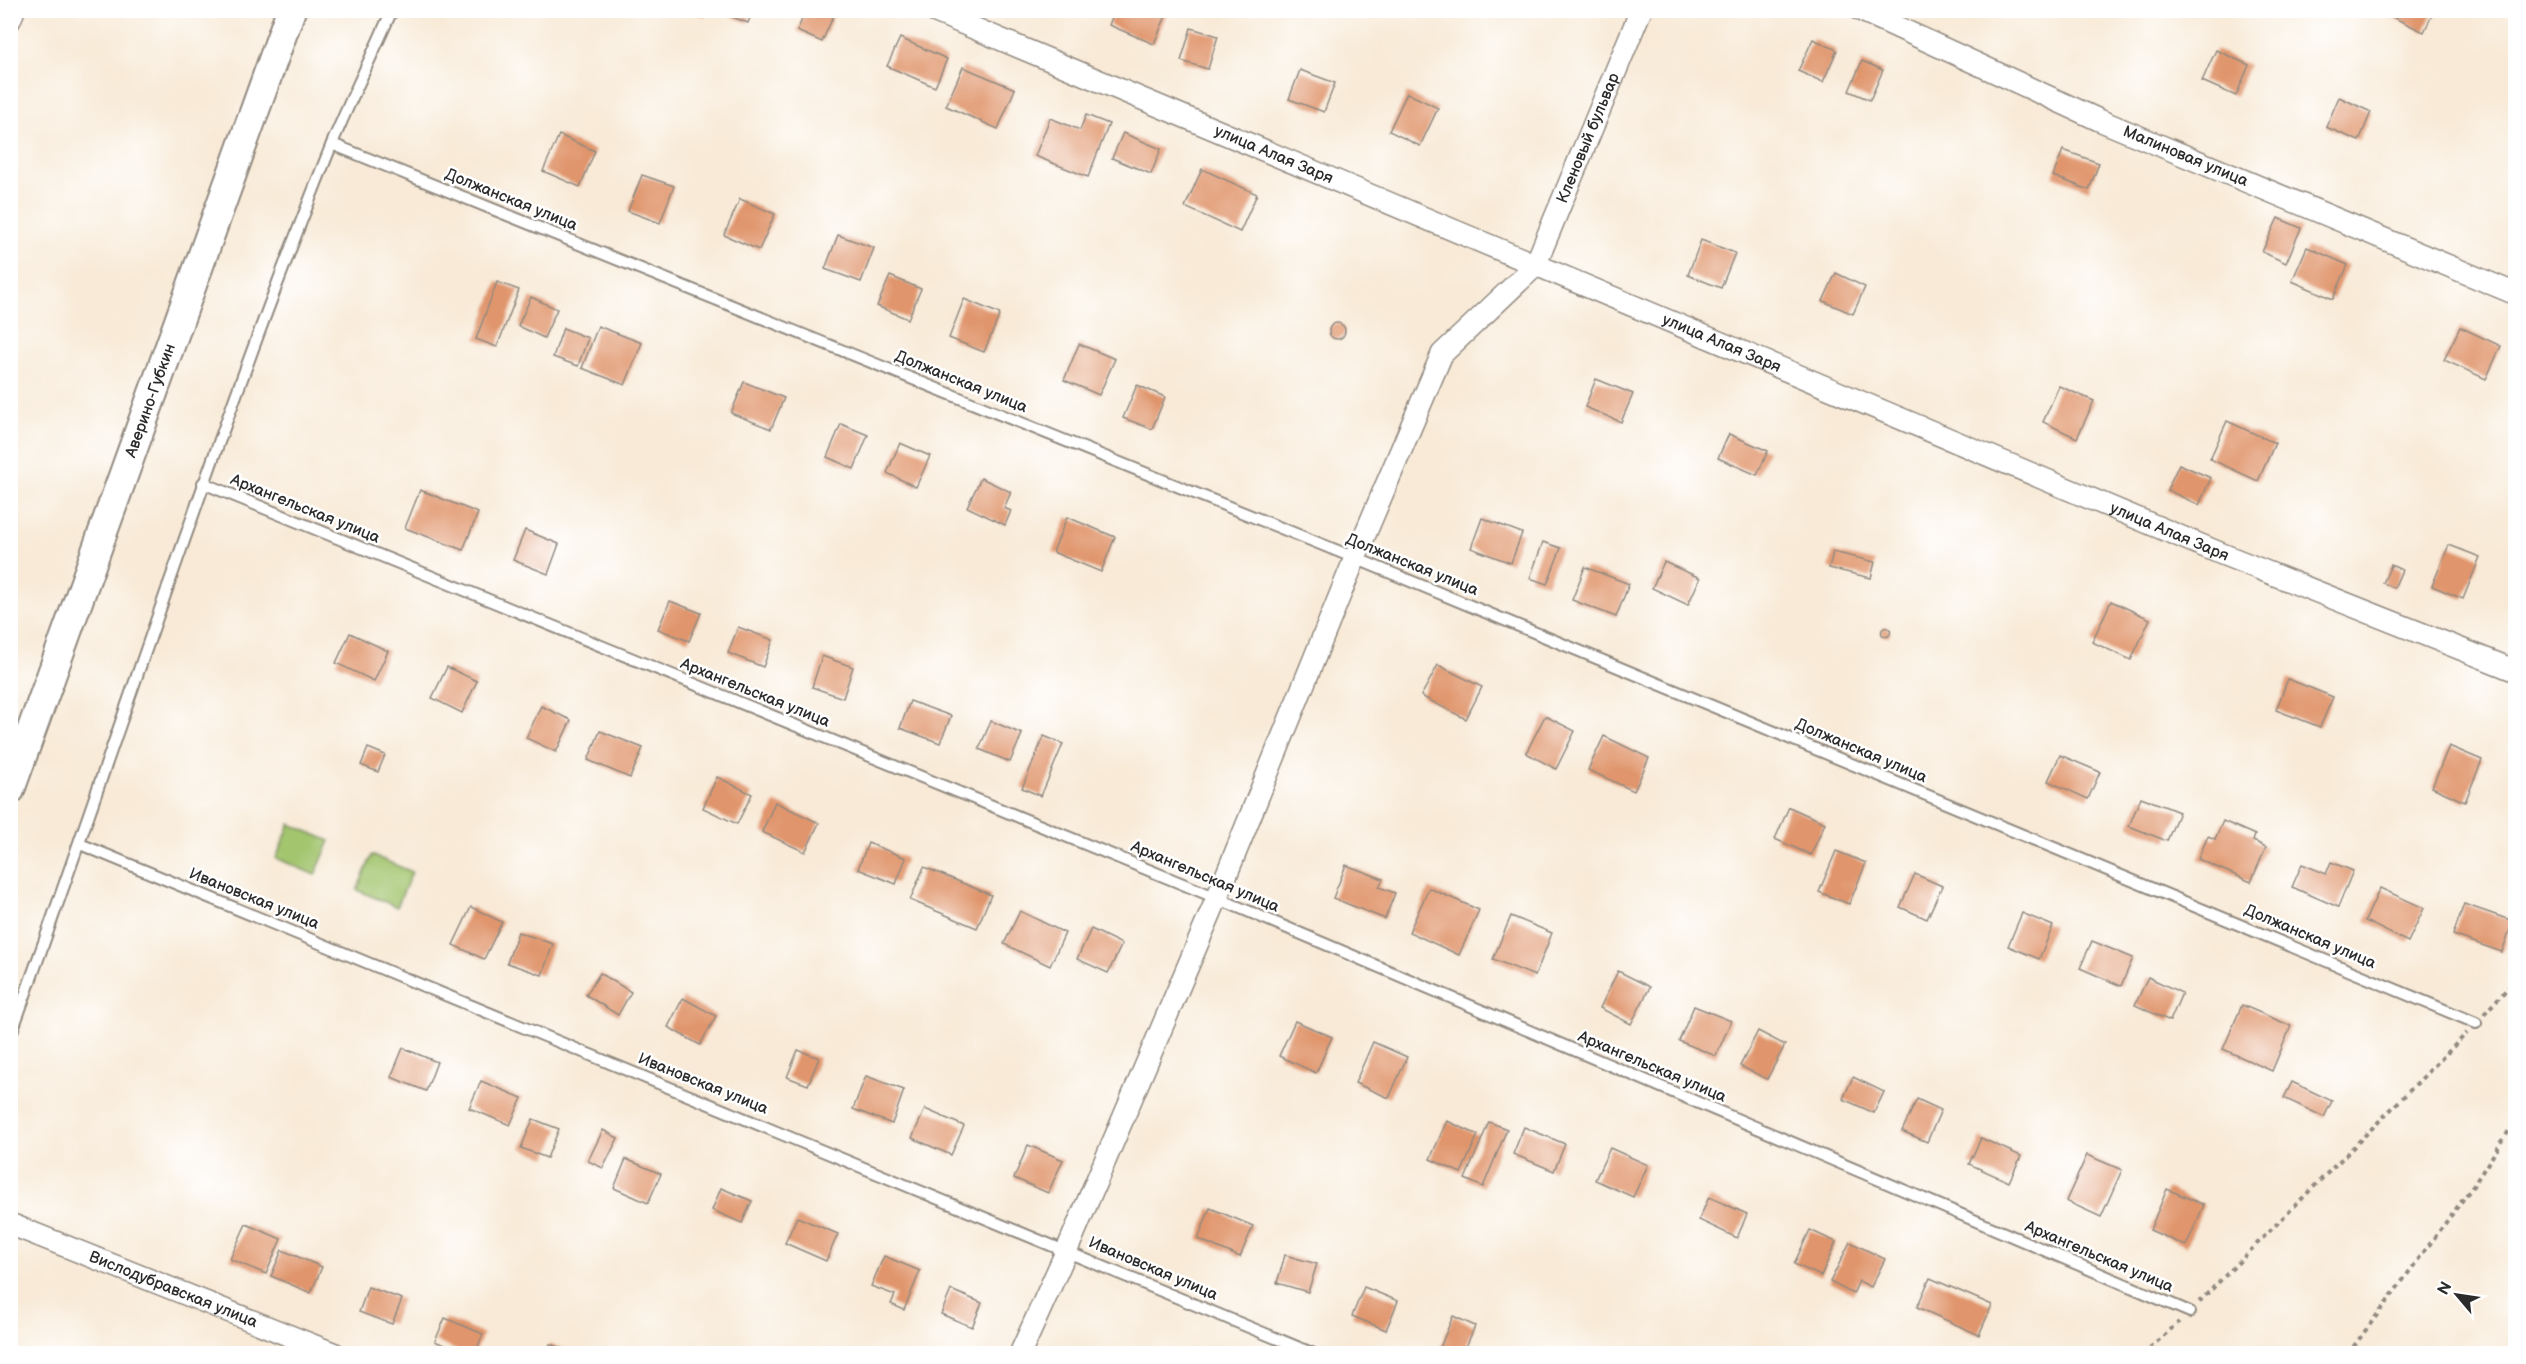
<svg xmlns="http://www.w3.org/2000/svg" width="2526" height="1364" font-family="'Balsamiq Sans',sans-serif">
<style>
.green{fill:#a3c56e;stroke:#67784c;stroke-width:1.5}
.building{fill:#e0956c}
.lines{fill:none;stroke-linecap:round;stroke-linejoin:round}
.service-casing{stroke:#928a81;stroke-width:14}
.minor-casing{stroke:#928a81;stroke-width:24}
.secondary-casing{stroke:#928a81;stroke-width:32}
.path{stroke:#928a81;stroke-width:4;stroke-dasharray:4.5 4.5;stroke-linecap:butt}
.service{stroke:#fff;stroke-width:10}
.minor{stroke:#fff;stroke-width:21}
.secondary{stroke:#fff;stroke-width:28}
.labels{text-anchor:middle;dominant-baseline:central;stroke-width:5;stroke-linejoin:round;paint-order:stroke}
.street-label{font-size:16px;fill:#2b2b2b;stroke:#fff}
</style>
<rect width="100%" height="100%" fill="#fff"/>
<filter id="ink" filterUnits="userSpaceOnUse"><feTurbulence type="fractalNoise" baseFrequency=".0167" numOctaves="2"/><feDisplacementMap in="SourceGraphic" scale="12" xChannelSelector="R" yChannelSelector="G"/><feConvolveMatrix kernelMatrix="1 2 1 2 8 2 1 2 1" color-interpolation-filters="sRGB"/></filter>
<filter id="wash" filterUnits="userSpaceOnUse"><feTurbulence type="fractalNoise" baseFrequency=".008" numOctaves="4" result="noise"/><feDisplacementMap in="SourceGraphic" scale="24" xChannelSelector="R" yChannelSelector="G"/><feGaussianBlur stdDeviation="1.35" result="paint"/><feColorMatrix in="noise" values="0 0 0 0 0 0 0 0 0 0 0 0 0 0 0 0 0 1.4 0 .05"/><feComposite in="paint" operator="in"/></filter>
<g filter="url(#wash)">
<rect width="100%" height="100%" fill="#f8ead7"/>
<g class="green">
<polygon points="290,824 330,841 315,875 276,858"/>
<polygon points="372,855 412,872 397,907 357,890"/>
</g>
<g id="blocks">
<g class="building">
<polygon points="689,10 707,10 705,17"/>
<polygon points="714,10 753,10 748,23"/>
<polygon points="806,10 836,10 822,42 797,31"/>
<polygon points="1115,10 1166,10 1168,11 1154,44 1109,25"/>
<polygon points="2390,10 2429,10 2433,13 2424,32 2388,15"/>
<polygon points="1191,28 1218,36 1208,69 1181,61"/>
<polygon points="900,38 947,59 935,87 887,66"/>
<polygon points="1813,39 1837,50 1823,82 1798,71"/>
<polygon points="2216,50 2249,65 2236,96 2202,81"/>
<polygon points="1862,61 1883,70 1870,100 1849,91"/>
<polygon points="963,67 1015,89 998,129 946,106"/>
<polygon points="1300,70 1335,83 1324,112 1289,99"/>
<polygon points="1407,93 1438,108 1420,146 1389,131"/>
<polygon points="2339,97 2371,112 2359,141 2326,127"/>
<polygon points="1086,115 1109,124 1088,177 1035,156 1050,118 1080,130"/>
<polygon points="1123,133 1161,149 1151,174 1112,158"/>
<polygon points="559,135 595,151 580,187 543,171"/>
<polygon points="2063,150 2099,163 2089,190 2053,176"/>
<polygon points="1202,169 1257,194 1240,232 1185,207"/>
<polygon points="642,175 674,186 660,223 628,211"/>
<polygon points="740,199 775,214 759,250 724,235"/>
<polygon points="2278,218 2301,228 2286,263 2262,252"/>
<polygon points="838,235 874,248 861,282 825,269"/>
<polygon points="1701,240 1735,253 1721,288 1688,275"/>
<polygon points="2307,247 2348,265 2333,299 2292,281"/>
<polygon points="1836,273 1865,287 1853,314 1823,301"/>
<polygon points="890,276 921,289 908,319 877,306"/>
<polygon points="497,282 519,290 497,347 476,339"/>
<polygon points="531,297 557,309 544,338 518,326"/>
<polygon points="964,299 1000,314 984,352 949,338"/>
<circle cx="1337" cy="331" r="8"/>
<polygon points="598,326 642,343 625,385 582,368"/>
<polygon points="2460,327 2501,346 2486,379 2444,360"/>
<polygon points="563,328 588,338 578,366 553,357"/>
<polygon points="1079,344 1115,359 1099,395 1064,380"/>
<polygon points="1596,379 1633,394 1621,422 1585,407"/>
<polygon points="744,382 784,398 771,429 731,413"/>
<polygon points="1137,385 1165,397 1152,429 1123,418"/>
<polygon points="2059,386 2094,401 2077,438 2043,422"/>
<polygon points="2227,421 2275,443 2258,481 2210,459"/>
<polygon points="841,424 868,435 854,469 827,457"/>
<polygon points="1729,434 1768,451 1757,475 1718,458"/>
<polygon points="900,443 930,456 916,487 887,473"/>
<polygon points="2179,464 2211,478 2199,505 2167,490"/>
<polygon points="981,478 1011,492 1004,508 1011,511 1005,525 967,507"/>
<polygon points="420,490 478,513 463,550 405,528"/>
<polygon points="1067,517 1115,537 1101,572 1053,552"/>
<polygon points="1482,518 1522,533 1511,563 1471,548"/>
<polygon points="525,530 559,544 548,574 513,560"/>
<polygon points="1543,542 1561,548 1547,584 1530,578"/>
<polygon points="2449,545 2480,557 2463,599 2432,586"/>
<polygon points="1833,552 1875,562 1871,578 1829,568"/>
<polygon points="1664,562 1700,578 1688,605 1652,588"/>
<polygon points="2391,565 2402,570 2394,588 2383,583"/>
<polygon points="1585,567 1629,584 1616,617 1572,600"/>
<polygon points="670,601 701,613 689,641 658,629"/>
<polygon points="2111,601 2150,619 2131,660 2092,642"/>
<polygon points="738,627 773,640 763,667 728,653"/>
<circle cx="1886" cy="632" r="4.5"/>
<polygon points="350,633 388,651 374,681 336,663"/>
<polygon points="822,656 853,667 843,698 812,687"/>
<polygon points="1438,665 1482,687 1466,719 1421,696"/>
<polygon points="447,667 477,681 462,713 432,698"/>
<polygon points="2288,679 2333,697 2320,727 2276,710"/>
<polygon points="910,701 951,716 940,743 900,728"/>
<polygon points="541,706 571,720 556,752 526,738"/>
<polygon points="1545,716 1575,731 1556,769 1526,753"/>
<polygon points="991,721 1022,734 1010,762 979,749"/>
<polygon points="600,731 643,748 630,778 588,760"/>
<polygon points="1044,736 1063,744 1041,796 1022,788"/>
<polygon points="1604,736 1649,758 1634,791 1588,770"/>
<polygon points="2449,746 2482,760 2465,802 2432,787"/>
<polygon points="368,748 385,755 378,772 361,765"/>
<polygon points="2060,755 2100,772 2088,799 2048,781"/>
<polygon points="717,777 752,794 737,824 703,808"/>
<polygon points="2141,797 2179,812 2167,841 2129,826"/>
<polygon points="775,802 819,823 805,852 762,832"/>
<polygon points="1789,807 1825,823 1811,855 1775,839"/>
<polygon points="2223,821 2255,835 2253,841 2266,847 2251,882 2198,859 2208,836 2215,839"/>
<polygon points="868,843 906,858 896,884 858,869"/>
<polygon points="1836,851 1866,863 1849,904 1819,892"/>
<polygon points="2331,862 2353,871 2338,907 2292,887 2302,864 2326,874"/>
<polygon points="1346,865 1383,879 1379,887 1395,893 1385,919 1333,898"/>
<polygon points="924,867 991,895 977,928 910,900"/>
<polygon points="1915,874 1942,886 1927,919 1900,907"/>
<polygon points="1429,888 1479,910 1459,955 1409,932"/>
<polygon points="2380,888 2424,908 2408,942 2365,921"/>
<polygon points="2464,904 2513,921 2502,952 2453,935"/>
<polygon points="471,907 502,922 484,959 453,945"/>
<polygon points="1020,911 1065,933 1050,966 1004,944"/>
<polygon points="2022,913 2053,926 2039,959 2008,946"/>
<polygon points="1511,916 1552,933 1535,976 1493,959"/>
<polygon points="1091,929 1122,944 1108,973 1077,959"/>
<polygon points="518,932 553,944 542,975 507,963"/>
<polygon points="2092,941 2133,958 2121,986 2080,968"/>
<polygon points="1618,971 1650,987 1631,1024 1600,1008"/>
<polygon points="600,973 631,992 618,1015 586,995"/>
<polygon points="2148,977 2182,993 2170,1021 2135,1005"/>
<polygon points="683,998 716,1016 700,1045 668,1027"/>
<polygon points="2242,1005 2291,1026 2272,1071 2223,1049"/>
<polygon points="1694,1006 1731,1021 1716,1056 1679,1041"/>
<polygon points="1295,1021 1332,1037 1316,1073 1279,1056"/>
<polygon points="1758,1031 1785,1045 1767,1079 1740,1066"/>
<polygon points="1373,1042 1407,1057 1389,1098 1355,1083"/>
<polygon points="403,1048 437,1062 426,1091 391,1077"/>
<polygon points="798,1050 819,1058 808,1085 787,1077"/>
<polygon points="866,1076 904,1090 892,1124 853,1109"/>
<polygon points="1853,1077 1884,1092 1874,1113 1843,1099"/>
<polygon points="481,1081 522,1098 510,1125 469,1108"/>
<polygon points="2292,1082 2332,1101 2324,1117 2284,1098"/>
<polygon points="1917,1099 1941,1110 1927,1142 1902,1131"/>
<polygon points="925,1109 964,1126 951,1155 912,1138"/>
<polygon points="533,1119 559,1129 547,1158 521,1148"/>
<polygon points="1447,1121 1478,1135 1461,1173 1430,1159"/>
<polygon points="1489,1122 1507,1129 1483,1187 1465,1179"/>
<polygon points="1524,1127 1565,1144 1554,1171 1513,1154"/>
<polygon points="603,1130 618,1138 603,1168 588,1161"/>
<polygon points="1981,1138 2021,1156 2009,1182 1969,1164"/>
<polygon points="1028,1145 1063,1160 1048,1193 1014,1178"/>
<polygon points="1610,1148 1648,1165 1633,1197 1595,1180"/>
<polygon points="2087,1155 2122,1170 2101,1217 2066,1201"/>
<polygon points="626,1159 661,1174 648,1203 614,1188"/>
<polygon points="721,1188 752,1201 742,1223 712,1210"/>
<polygon points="2167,1189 2204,1205 2186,1246 2150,1230"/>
<polygon points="1709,1197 1747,1214 1737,1238 1699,1220"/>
<polygon points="1210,1208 1253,1226 1240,1257 1198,1239"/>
<polygon points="797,1217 838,1234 826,1261 785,1243"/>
<polygon points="246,1224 281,1239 266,1274 230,1259"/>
<polygon points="1810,1230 1836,1242 1821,1276 1794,1264"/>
<polygon points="1850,1242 1885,1259 1871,1287 1859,1281 1853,1294 1830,1282"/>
<polygon points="282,1250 322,1267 311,1293 271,1276"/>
<polygon points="1285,1255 1317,1264 1308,1292 1277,1283"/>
<polygon points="884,1256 920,1271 904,1310 891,1304 895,1295 871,1286"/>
<polygon points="1930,1278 1992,1305 1979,1335 1917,1307"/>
<polygon points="368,1287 402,1299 392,1324 359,1312"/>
<polygon points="1364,1287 1398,1301 1386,1330 1352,1316"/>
<polygon points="951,1290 982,1303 972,1327 941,1314"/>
<polygon points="1453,1316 1475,1326 1463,1354 1447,1354 1439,1350"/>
<polygon points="445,1318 483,1334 475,1354 464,1354 435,1341"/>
<polygon points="550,1344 574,1353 574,1354 547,1354"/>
</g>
</g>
</g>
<g filter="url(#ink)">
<use href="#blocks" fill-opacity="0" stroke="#928a81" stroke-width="1.5"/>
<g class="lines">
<defs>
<g id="service">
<polyline points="332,144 1355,558 2476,1023"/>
<polyline points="203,483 1217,898 2190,1312"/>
<polyline points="80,844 1314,1354"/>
<path d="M 10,1037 C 118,740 213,439 331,146 C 350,100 372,56 392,10"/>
</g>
<g id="minor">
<path id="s1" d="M 931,10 L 2222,554 L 2516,671"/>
<path id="s2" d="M 1860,10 L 2099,120 L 2516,294"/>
<polyline points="10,20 14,10"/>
<path id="s3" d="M 10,1224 L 335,1354"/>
<path id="s4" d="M 1020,1354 L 1067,1250 L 1217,898 L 1355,558 L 1442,354 L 1535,266 L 1641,10"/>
</g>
<g id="secondary">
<path id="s5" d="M 10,790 L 291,10"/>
</g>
</defs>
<use href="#service" class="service-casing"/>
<use href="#minor" class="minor-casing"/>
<use href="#secondary" class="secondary-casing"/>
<g class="path">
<polyline points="2484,1014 2516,979"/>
<polyline points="2199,1302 2467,1033"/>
<polyline points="2143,1354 2179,1322"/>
<polyline points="2348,1354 2473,1186 2516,1120"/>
</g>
<use href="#service" class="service"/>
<use href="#minor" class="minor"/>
<use href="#secondary" class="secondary"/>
</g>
</g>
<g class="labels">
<g class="street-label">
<text stroke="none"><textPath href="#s4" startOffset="1352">Кленовый бульвар</textPath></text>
<text stroke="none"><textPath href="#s1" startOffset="372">улица Алая Заря</textPath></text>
<text stroke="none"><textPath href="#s2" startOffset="357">Малиновая улица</textPath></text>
<text transform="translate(511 200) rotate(22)">Должанская улица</text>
<text stroke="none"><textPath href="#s1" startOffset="858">улица Алая Заря</textPath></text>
<text transform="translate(961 382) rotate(22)">Должанская улица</text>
<text stroke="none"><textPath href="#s5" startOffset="414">Аверино-Губкин</textPath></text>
<text transform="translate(305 509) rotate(22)">Архангельская улица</text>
<text stroke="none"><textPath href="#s1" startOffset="1344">улица Алая Заря</textPath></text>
<text transform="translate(1412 565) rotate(22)">Должанская улица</text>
<text transform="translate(755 693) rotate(22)">Архангельская улица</text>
<text transform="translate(1861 751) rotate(23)">Должанская улица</text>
<text transform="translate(1205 877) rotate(23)">Архангельская улица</text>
<text transform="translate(254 899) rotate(22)">Ивановская улица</text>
<text transform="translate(2310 937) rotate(23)">Должанская улица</text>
<text transform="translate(1652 1067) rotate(23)">Архангельская улица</text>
<text transform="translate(703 1084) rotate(22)">Ивановская улица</text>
<text transform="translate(2099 1257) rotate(23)">Архангельская улица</text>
<text transform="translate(1153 1269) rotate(23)">Ивановская улица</text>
<text stroke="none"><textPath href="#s3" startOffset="176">Вислодубравская улица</textPath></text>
</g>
</g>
<rect width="2526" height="1364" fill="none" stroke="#fff" stroke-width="36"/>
<g transform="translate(2457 1295) rotate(299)" stroke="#ffffff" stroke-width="4.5" paint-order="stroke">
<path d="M0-4.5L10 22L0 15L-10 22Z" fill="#2b2b2b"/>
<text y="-9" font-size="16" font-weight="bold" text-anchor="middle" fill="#2b2b2b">N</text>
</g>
</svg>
